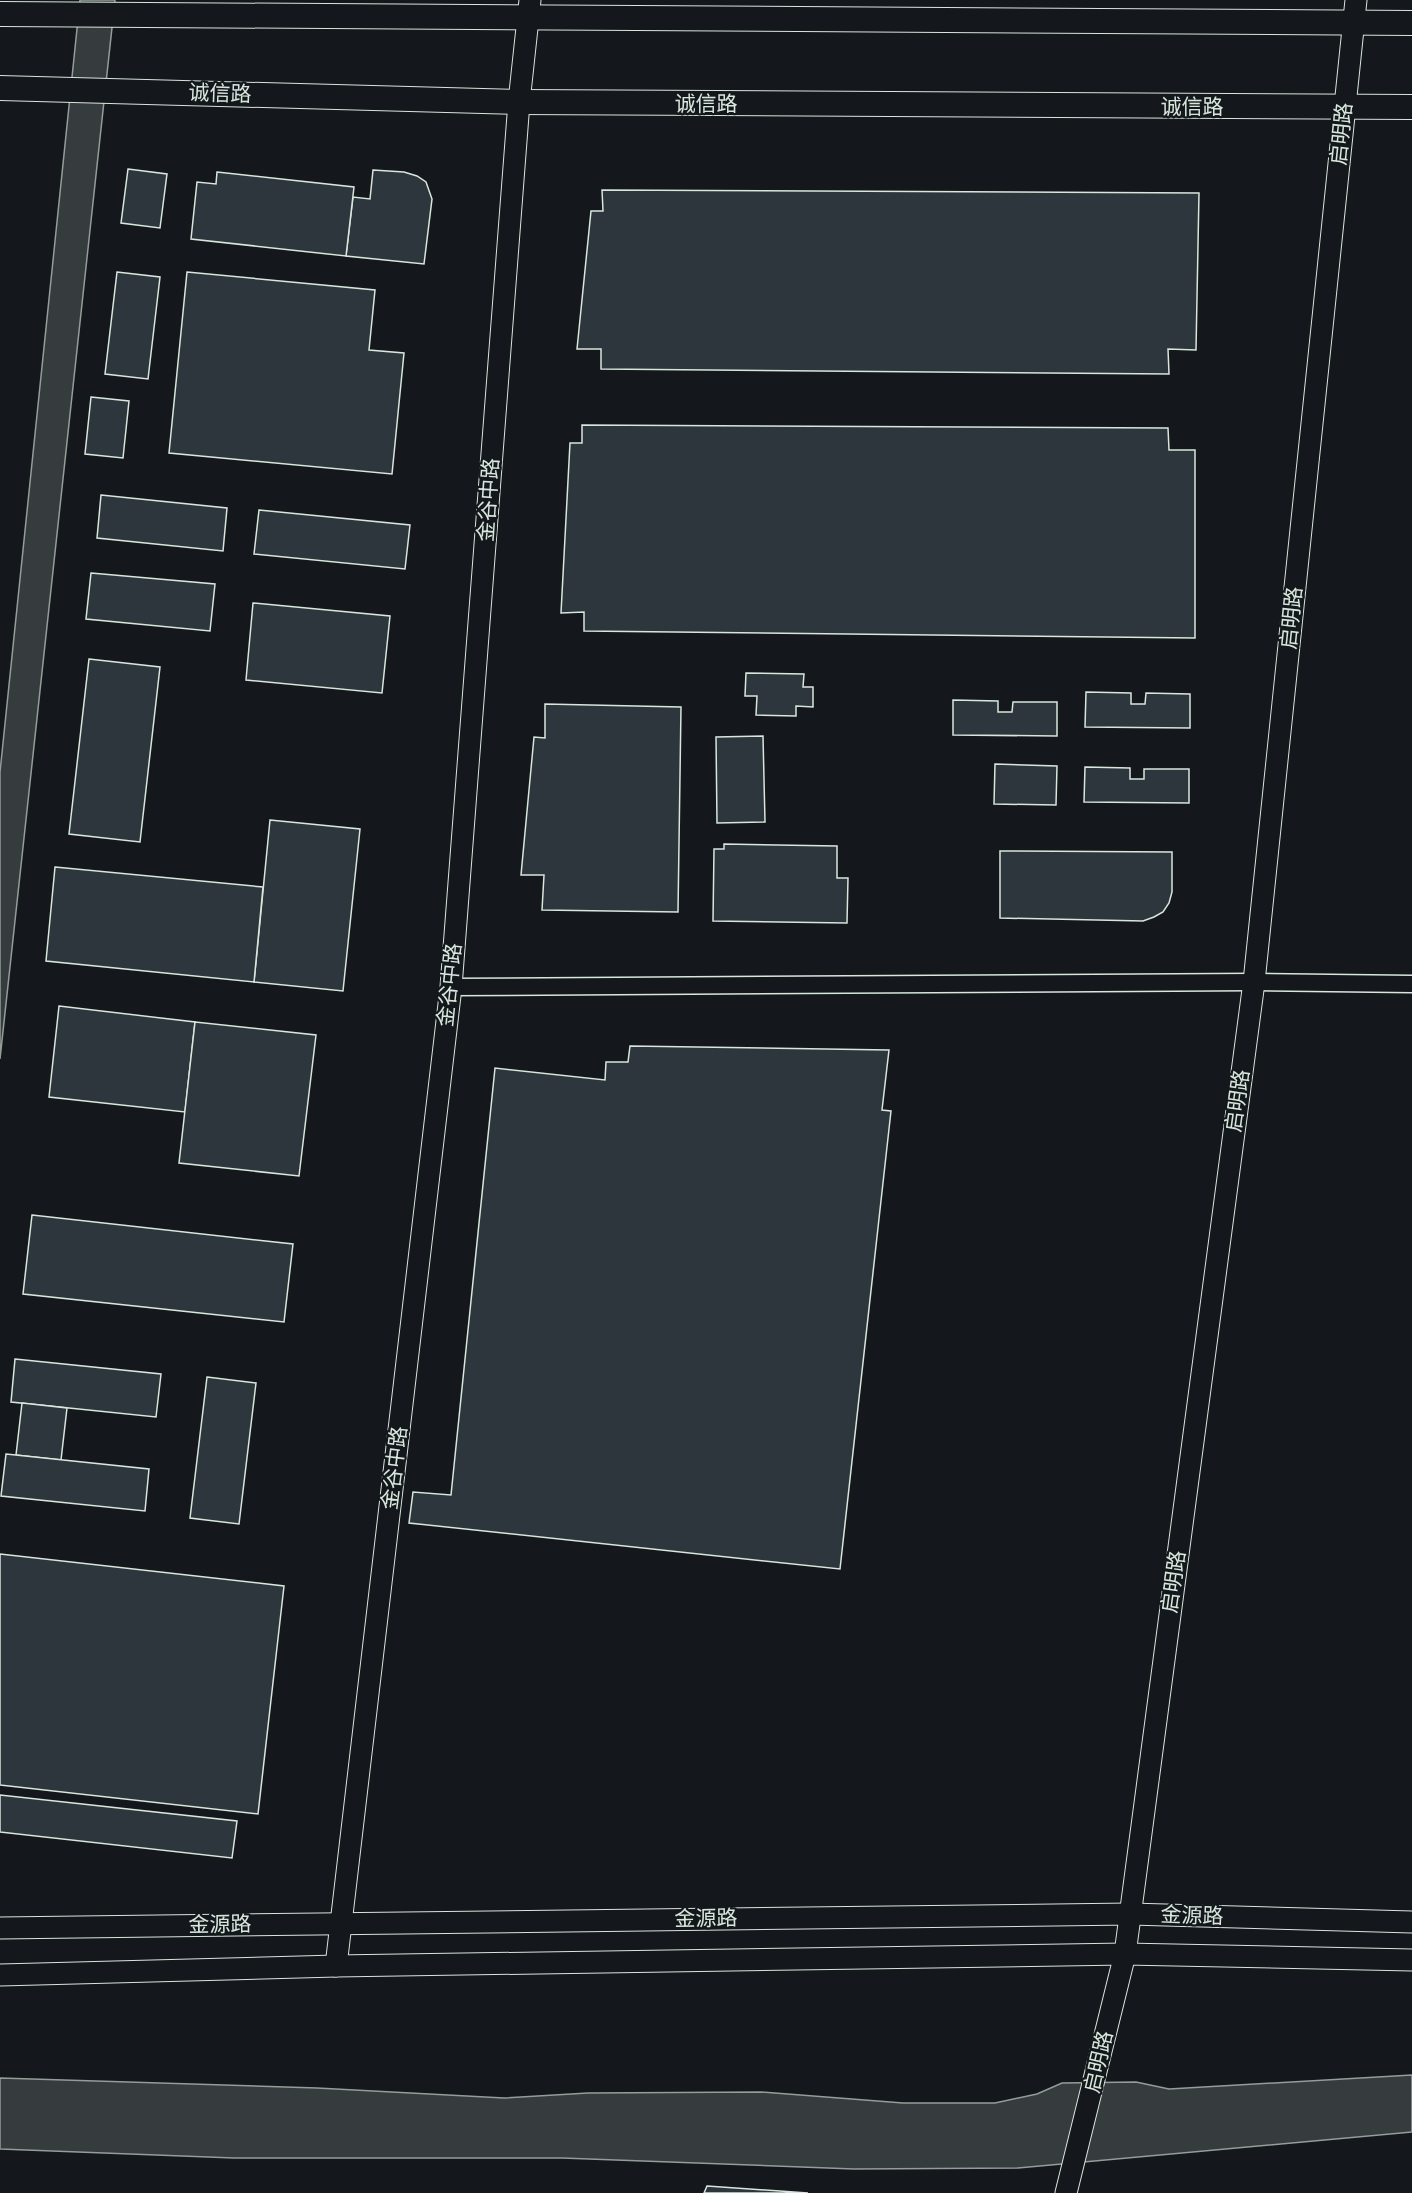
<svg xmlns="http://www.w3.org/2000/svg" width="1412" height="2193" font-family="'Alegreya Sans','Noto Sans SC',sans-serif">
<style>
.water{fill:#363b3e;stroke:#939e99;stroke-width:1.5}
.building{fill:#2c363c;stroke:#d8e6dc;stroke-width:1.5}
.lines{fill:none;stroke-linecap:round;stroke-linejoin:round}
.minor-casing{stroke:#d8e6dc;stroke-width:19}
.tertiary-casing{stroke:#d8e6dc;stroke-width:23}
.secondary-casing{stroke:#d8e6dc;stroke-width:26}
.minor{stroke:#14181c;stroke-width:16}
.tertiary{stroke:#14181c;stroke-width:21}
.secondary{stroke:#14181c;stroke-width:24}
.labels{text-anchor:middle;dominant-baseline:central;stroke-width:4.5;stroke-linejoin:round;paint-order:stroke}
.street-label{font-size:21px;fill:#d8e6dc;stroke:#14181c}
</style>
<rect width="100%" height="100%" fill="#14181c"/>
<g class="water">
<polygon points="80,0 115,0 0,1059 0,772"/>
<polygon points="1412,2075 1412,2132 1018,2168 854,2169 562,2158 234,2158 0,2149 0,2078 317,2088 504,2098 588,2093 761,2092 903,2103 995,2103 1037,2094 1062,2083 1136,2082 1169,2089"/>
</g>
<g class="building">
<polygon points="128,169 167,174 160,228 121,223"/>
<polygon points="373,170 404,172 417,176 426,182 432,199 424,264 346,256 353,197 370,199"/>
<polygon points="217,172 354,187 346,256 191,239 197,182 216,184"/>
<polygon points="602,190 1199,193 1196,350 1168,349 1169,374 601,369 601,349 577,349 591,211 603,211"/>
<polygon points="117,272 160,277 148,379 105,374"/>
<polygon points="187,272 375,290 369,350 404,353 392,474 169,453"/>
<polygon points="91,397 129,401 123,458 85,454"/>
<polygon points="582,425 1168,428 1169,450 1195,450 1195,638 584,631 584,612 561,613 570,443 582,443"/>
<polygon points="101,495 227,508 223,551 97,538"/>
<polygon points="259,510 410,525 405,569 254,554"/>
<polygon points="91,573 215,584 210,631 86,619"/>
<polygon points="253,603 390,616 382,693 246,680"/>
<polygon points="89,659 160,667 140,842 69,834"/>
<polygon points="746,673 804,674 803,687 813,687 813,707 796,706 796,716 756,715 757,696 745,696"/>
<polygon points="1086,692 1131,693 1131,704 1145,704 1146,693 1190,694 1190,728 1085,727"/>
<polygon points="953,700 998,701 998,712 1012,712 1013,702 1057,702 1057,736 953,735"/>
<polygon points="545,704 681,707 678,912 542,910 544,875 521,875 534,737 545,738"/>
<polygon points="763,736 765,822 717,823 716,737"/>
<polygon points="995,764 1057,766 1056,805 994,804"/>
<polygon points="1085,767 1130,768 1130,779 1144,779 1144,769 1189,769 1189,803 1084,802"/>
<polygon points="270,820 360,829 343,991 254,982"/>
<polygon points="724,844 837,846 837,878 848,878 847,923 713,921 714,849 724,849"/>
<polygon points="1000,851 1172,852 1172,892 1169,903 1163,912 1154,917 1143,921 1000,918"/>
<polygon points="55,867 263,887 254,982 46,961"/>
<polygon points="59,1006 195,1022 185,1112 49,1097"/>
<polygon points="195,1022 316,1035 299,1176 179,1163"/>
<polygon points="630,1046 889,1050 882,1110 891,1111 840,1569 409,1523 413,1492 451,1495 495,1068 605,1080 606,1062 628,1062"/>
<polygon points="32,1215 293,1244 284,1322 23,1294"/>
<polygon points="15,1359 161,1374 156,1417 11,1402"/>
<polygon points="207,1377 256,1383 239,1524 190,1518"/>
<polygon points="22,1403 67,1408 61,1460 16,1455"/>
<polygon points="6,1454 149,1469 145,1511 1,1496"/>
<polygon points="0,1554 284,1586 258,1814 0,1785"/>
<polygon points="0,1795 237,1821 232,1858 0,1832"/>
<polygon points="707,2186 808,2193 704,2193"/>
</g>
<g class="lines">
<defs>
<polyline id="minor" points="451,987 1254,982 1412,984"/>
<g id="tertiary">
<polyline points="0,1928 1130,1914 1412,1922"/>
<polyline points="336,1966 451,987 519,102 530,0"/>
<polyline points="0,1975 336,1966 1125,1954 1412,1960"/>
<polyline points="1066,2193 1125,1954 1254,982 1356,0"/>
</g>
<g id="secondary">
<polyline points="0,14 1412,23"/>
<polyline points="0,88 519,102 1412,107"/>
</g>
</defs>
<use href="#minor" class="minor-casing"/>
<use href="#tertiary" class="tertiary-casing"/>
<use href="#secondary" class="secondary-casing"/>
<use href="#minor" class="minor"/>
<use href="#tertiary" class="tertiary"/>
<use href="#secondary" class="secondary"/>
</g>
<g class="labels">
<g class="street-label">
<text transform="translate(220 94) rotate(2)">诚信路</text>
<text x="706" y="104">诚信路</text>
<text x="1192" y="107">诚信路</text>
<text transform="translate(1342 134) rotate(-84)">启明路</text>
<text transform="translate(489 500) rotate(-86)">金谷中路</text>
<text transform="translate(1292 618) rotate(-84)">启明路</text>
<text transform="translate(450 985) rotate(-84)">金谷中路</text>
<text transform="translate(1238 1101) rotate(-82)">启明路</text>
<text transform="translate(395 1468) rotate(-83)">金谷中路</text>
<text transform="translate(1174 1582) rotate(-82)">启明路</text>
<text transform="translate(1192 1916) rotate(2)">金源路</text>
<text transform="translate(706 1919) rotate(-1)">金源路</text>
<text transform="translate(220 1925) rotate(-1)">金源路</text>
<text transform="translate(1099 2062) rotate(-77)">启明路</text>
</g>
</g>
</svg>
